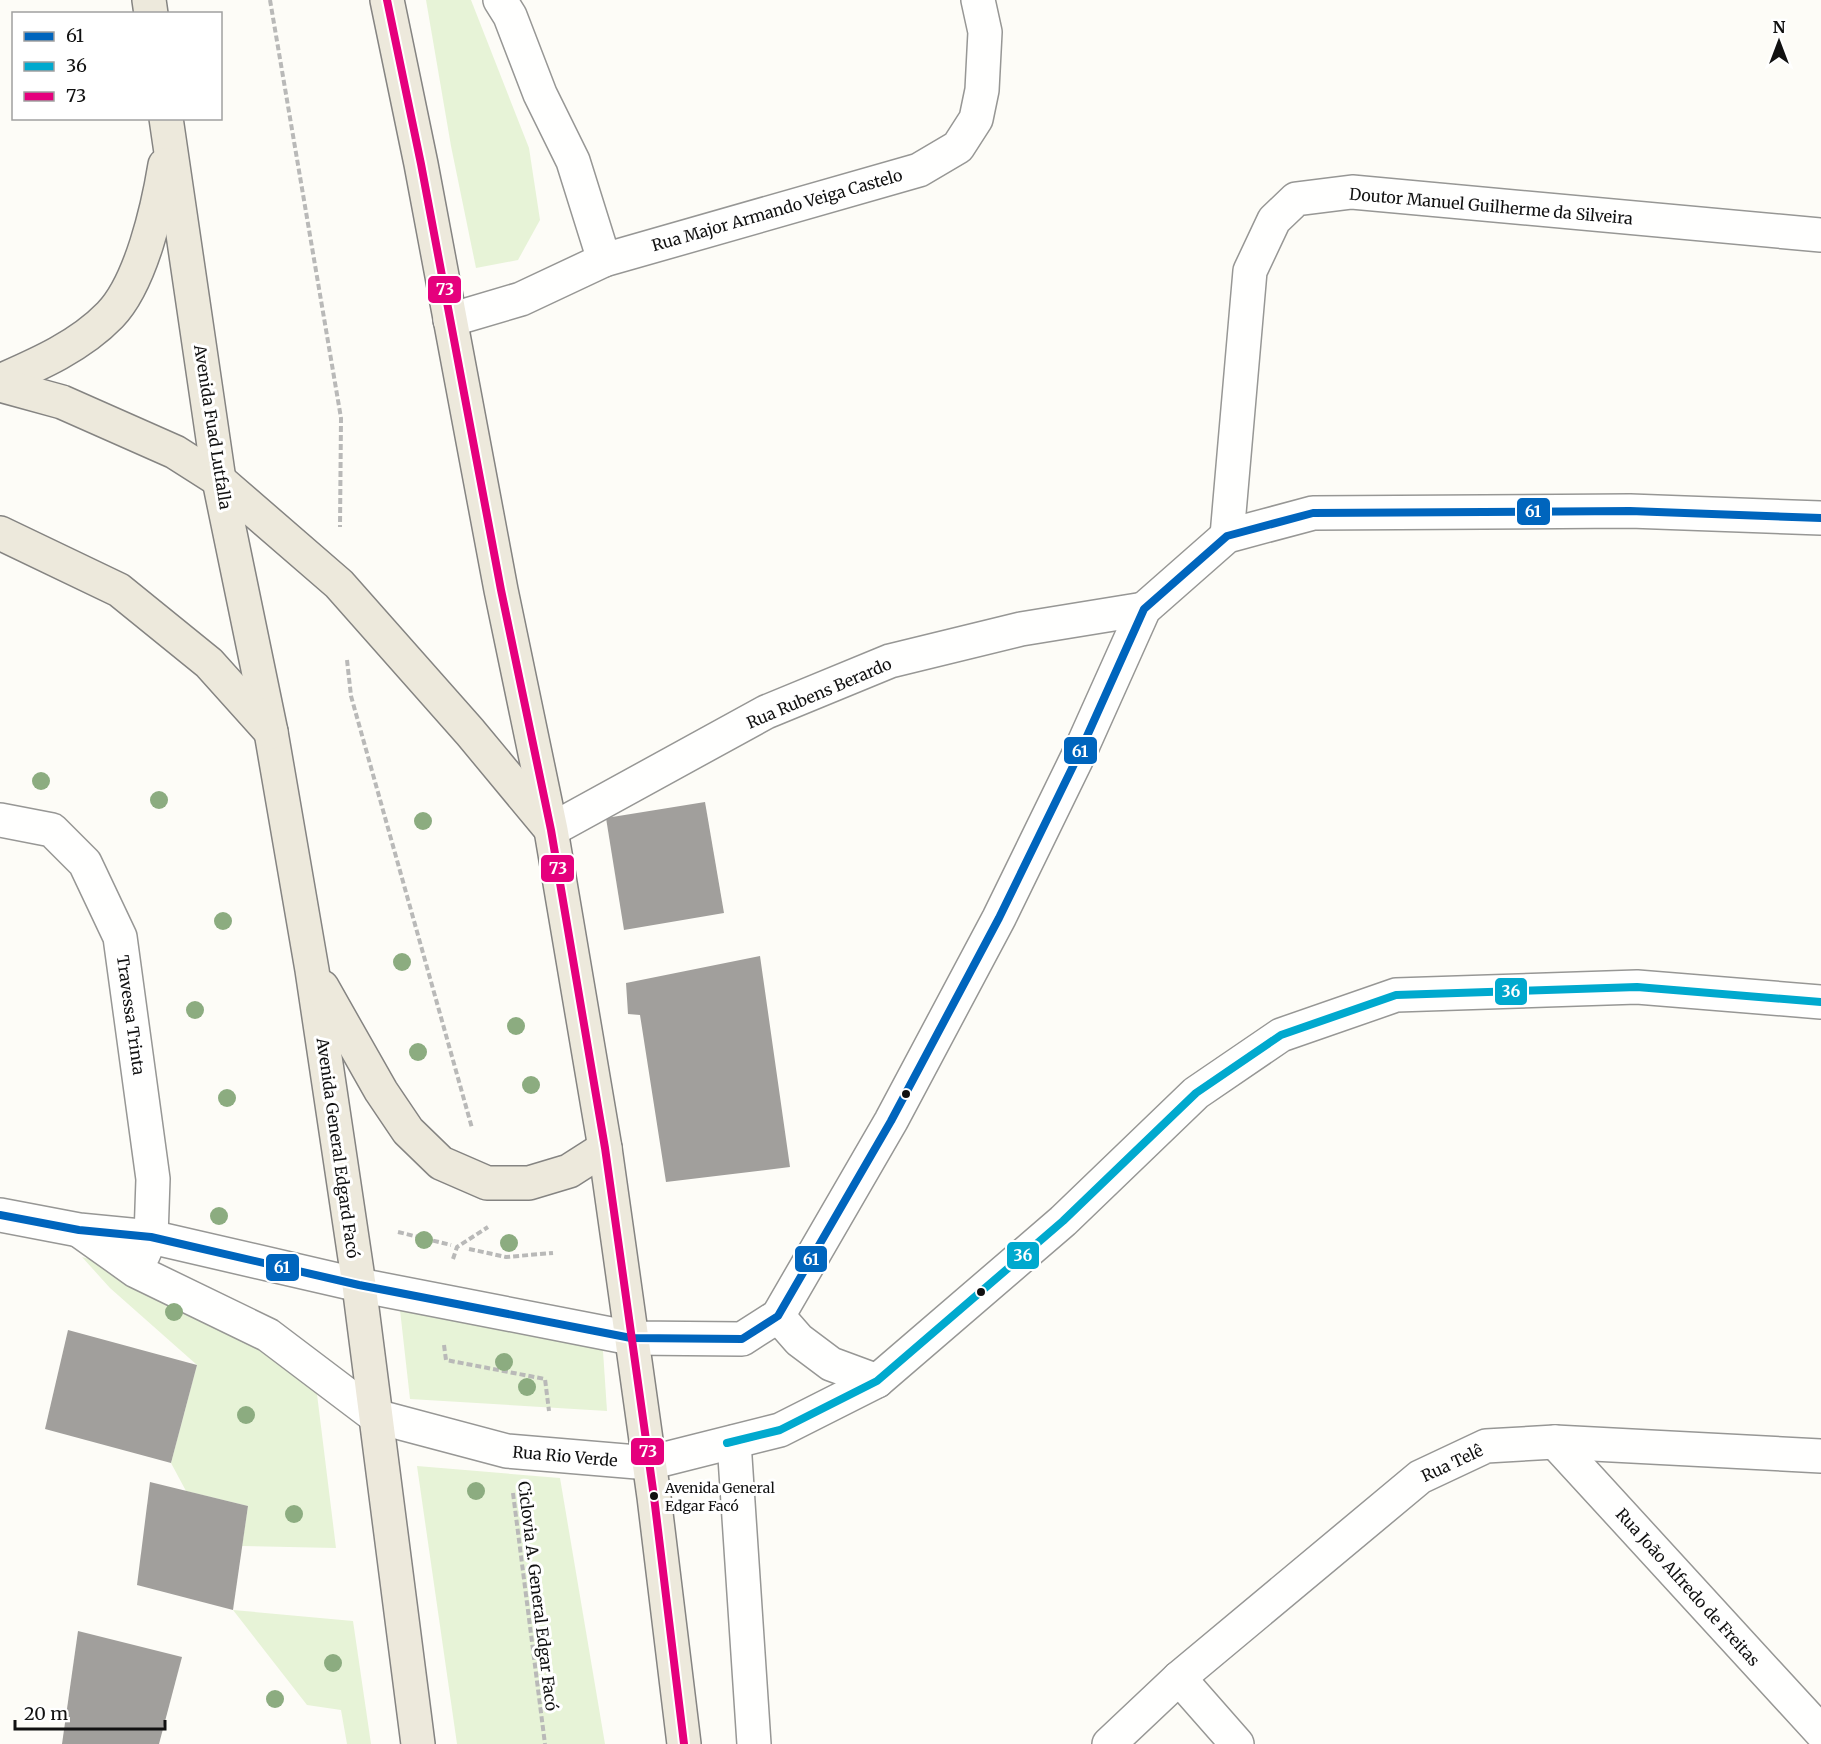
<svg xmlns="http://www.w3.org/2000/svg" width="1821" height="1744" font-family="Merriweather,serif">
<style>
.green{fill:#e7f3d7}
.building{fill:#a19f9c}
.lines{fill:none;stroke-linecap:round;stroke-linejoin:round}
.minor-casing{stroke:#979795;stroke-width:36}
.major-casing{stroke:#858482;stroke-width:36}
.path{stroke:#b9b9b8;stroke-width:4;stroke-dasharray:6 3;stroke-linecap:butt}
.minor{stroke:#fffffe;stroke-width:33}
.major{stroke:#ede9dc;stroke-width:33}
.bus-1-casing{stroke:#fff;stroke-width:12}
.bus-2-casing{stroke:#fff;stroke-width:12}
.bus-3-casing{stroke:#fff;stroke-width:12}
.bus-1{stroke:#0065bd;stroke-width:8}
.bus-2{stroke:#00a9ce;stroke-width:8}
.bus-3{stroke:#e5007d;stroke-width:8}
.tree{fill:#8cac80}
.bus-dot{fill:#111;stroke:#fff;stroke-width:2}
.labels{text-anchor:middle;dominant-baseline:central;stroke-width:6;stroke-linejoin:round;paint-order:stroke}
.bus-label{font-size:14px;fill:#111;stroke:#fff;text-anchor:start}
.street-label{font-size:16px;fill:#111;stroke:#fff}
.line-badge{stroke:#fff;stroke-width:2}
.badge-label{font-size:16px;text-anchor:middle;font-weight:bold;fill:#fff}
</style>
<rect width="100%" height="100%" fill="#fdfcf7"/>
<g class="green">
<polygon points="426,0 471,0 529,148 540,220 518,260 476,268 451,146"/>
<polygon points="82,1257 179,1283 316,1386 336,1548 242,1546 248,1506 186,1491 171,1463 197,1365 110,1288"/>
<polygon points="400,1310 602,1336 607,1411 410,1399"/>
<polygon points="417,1466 560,1478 605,1744 457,1744"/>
<polygon points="233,1610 353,1621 371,1744 347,1744 341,1710 307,1705"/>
</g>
<g class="building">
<polygon points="705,802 724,913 624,930 606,818"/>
<polygon points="760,956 790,1167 666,1182 640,1015 628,1014 626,983"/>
<polygon points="68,1330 197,1365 171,1463 45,1429"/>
<polygon points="150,1482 248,1506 233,1610 137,1585"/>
<polygon points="78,1631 182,1657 159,1744 62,1744"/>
</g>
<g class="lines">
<defs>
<g id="minor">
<polyline points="500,0 510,16 540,94 573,161 604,260"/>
<polyline points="450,320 521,299 604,260 919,170 958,147 976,119 982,90 985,32 978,0"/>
<polyline points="1227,536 1250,271 1274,220 1296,199 1352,192 1821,235"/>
<polyline points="0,820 52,830 85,863 120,937 153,1179 151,1237 143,1255"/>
<polyline points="551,830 766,712 890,661 1021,629 1144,609"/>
<polyline points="0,1215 79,1230 151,1237 359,1285 631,1338 742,1339 778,1316 891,1121 999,918 1079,754 1144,609 1227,536 1313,513 1630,511 1821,518"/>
<polyline points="80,1231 136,1271 268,1335 375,1416 507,1451 649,1463 780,1430 877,1381 1063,1221 1196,1093 1281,1035 1396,995 1637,987 1821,1002"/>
<polyline points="778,1316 799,1340 831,1364 877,1381"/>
<polyline points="734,1442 754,1744"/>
<polyline points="1555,1442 1821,1732"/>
<polyline points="1179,1678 1237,1744"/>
<polyline points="1109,1744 1179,1678 1420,1477 1486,1446 1555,1442 1821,1456"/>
</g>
<g id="major">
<polyline points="149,0 151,14"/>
<polyline points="387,0 421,164 501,590 551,830 605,1148 619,1247 654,1497 684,1744"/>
<polyline points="166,118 219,480 271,732 312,970 359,1285 418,1744"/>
<path d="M 0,381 C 39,364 80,346 110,315 C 141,283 158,208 165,165"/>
<polyline points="0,385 62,402 175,452 219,480 339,584 470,732 548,826"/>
<polyline points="0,533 119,590 209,663 271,732"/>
<polyline points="322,987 381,1091 408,1131 441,1163 487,1183 529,1183 569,1171 605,1148"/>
</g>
</defs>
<use href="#minor" class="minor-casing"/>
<use href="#major" class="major-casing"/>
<g class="path">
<polyline points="270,0 341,418 340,527"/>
<polyline points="347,660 351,696 472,1128"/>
<polyline points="398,1232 451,1245"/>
<polyline points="469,1249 506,1257 553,1253"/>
<polyline points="453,1259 457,1247 488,1227"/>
<polyline points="444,1345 446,1360 545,1379 549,1411"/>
<polyline points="513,1493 545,1744"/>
</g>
<use href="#minor" class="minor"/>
<use href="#major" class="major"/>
<defs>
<polyline id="bus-1" points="0,1215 79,1230 151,1237 359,1285 631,1338 742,1339 778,1316 891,1121 999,918 1079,754 1144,609 1227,536 1313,513 1630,511 1821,518"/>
<polyline id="bus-2" points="727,1443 780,1430 877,1381 1063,1221 1196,1093 1281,1035 1396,995 1637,987 1821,1002"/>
<polyline id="bus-3" points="387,0 421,164 501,590 551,830 605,1148 619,1247 654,1497 684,1744"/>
</defs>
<use href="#bus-1" class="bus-1-casing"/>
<use href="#bus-2" class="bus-2-casing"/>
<use href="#bus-3" class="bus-3-casing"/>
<use href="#bus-1" class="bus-1"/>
<use href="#bus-2" class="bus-2"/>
<use href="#bus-3" class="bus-3"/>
</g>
<g class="tree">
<circle cx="41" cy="781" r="9"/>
<circle cx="159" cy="800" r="9"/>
<circle cx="423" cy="821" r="9"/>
<circle cx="223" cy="921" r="9"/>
<circle cx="402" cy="962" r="9"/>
<circle cx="195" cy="1010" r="9"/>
<circle cx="516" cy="1026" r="9"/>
<circle cx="418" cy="1052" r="9"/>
<circle cx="531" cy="1085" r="9"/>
<circle cx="227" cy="1098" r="9"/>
<circle cx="219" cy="1216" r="9"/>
<circle cx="424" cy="1240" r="9"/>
<circle cx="509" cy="1243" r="9"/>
<circle cx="174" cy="1312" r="9"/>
<circle cx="504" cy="1362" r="9"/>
<circle cx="527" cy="1387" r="9"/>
<circle cx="246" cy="1415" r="9"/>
<circle cx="476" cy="1491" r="9"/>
<circle cx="294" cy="1514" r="9"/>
<circle cx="333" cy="1663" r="9"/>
<circle cx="275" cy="1699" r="9"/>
</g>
<g class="bus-dot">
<circle cx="906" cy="1094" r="5"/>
<circle cx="981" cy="1292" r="5"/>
<circle cx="654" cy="1496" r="5"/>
</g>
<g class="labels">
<g class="bus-label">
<text x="665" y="1488">Avenida General<tspan x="665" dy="18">Edgar Facó</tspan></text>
</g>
<g class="street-label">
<text transform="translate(1491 206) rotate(5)">Doutor Manuel Guilherme da Silveira</text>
<text transform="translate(777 210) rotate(-16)">Rua Major Armando Veiga Castelo</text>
<text transform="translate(213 427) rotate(81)">Avenida Fuad Lutfalla</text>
<text transform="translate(819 693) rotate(-23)">Rua Rubens Berardo</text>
<text transform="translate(131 1015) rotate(82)">Travessa Trinta</text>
<text transform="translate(338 1148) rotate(82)">Avenida General Edgard Facó</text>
<text transform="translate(565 1456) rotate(5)">Rua Rio Verde</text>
<text transform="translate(1452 1463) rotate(-25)">Rua Telê</text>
<text transform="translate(1688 1587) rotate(48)">Rua João Alfredo de Freitas</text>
<text transform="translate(538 1596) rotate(83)">Ciclovia A. General Edgar Facó</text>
</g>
</g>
<g class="line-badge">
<rect x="427" y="275" width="35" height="29" rx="6" fill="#e5007d"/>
<rect x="1516" y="497" width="35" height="29" rx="6" fill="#0065bd"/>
<rect x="1063" y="736" width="35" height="29" rx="6" fill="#0065bd"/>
<rect x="540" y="854" width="35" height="29" rx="6" fill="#e5007d"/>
<rect x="1494" y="977" width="34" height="29" rx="6" fill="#00a9ce"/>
<rect x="1006" y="1241" width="34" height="29" rx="6" fill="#00a9ce"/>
<rect x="794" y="1245" width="34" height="28" rx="6" fill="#0065bd"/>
<rect x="265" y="1253" width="35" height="29" rx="6" fill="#0065bd"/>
<rect x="630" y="1437" width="35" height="29" rx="6" fill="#e5007d"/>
</g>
<g class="badge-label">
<text x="445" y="295">73</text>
<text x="1533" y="517">61</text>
<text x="1080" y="757">61</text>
<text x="558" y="874">73</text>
<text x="1511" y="997">36</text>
<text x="1023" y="1261">36</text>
<text x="811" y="1265">61</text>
<text x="282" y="1273">61</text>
<text x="648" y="1457">73</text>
</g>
<rect x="12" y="12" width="210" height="108" fill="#ffffff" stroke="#a0a0a0" stroke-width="1.5"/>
<rect x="24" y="32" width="30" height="9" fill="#0065bd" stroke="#a0a0a0" stroke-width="1.5"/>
<text x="66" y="42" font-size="18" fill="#111111">61</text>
<rect x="24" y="62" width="30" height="9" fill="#00a9ce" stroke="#a0a0a0" stroke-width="1.5"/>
<text x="66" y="72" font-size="18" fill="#111111">36</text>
<rect x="24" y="92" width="30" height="9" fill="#e5007d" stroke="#a0a0a0" stroke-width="1.5"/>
<text x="66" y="102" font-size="18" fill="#111111">73</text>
<g transform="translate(1779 42)" stroke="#ffffff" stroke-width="4.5" paint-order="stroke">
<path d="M0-4.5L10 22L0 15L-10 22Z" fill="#111111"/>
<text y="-9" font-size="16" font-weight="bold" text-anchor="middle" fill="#111111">N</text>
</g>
<path d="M15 1720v9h150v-9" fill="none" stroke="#111111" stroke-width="3"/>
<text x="24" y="1720" font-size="18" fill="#111111" stroke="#ffffff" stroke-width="4.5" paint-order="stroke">20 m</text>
</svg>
